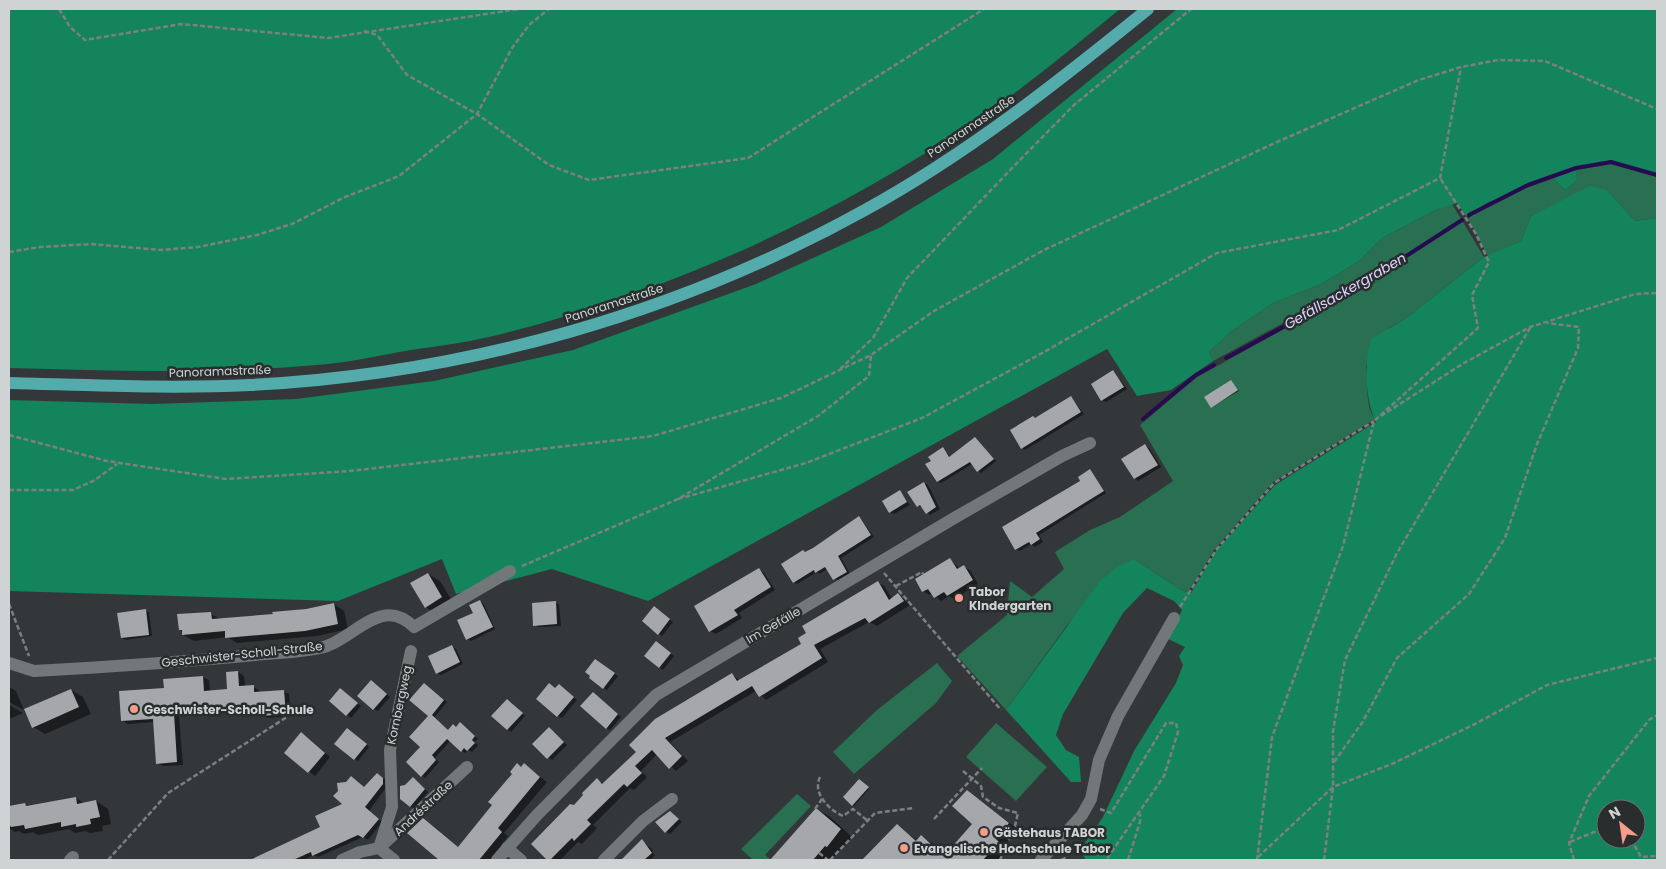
<svg xmlns="http://www.w3.org/2000/svg" width="1666" height="869" font-family="Poppins,sans-serif">
<style>
.green{fill:#297052}
.forest{fill:#13845b;fill-rule:evenodd}
.shadow{fill:#0007}
.lines{fill:none;stroke-linecap:round;stroke-linejoin:round}
.stream{stroke:#270b50;stroke-width:4}
.building{fill:#a5a7ab}
.path{stroke:#7d8082;stroke-width:2.5;stroke-dasharray:5 2.5;stroke-linecap:butt}
.minor{stroke:#727779;stroke-width:12}
.major{stroke:#54abac;stroke-width:12}
.poi-dot{fill:#f49e89;stroke:#292d2e;stroke-width:2}
.labels{text-anchor:middle;dominant-baseline:central;stroke-width:5;stroke-linejoin:round;paint-order:stroke}
.street-label{font-size:12px;fill:#d0d3d4;stroke:#292d2e}
.poi-label{font-size:12px;font-weight:bold;fill:#d0d3d4;stroke:#292d2e;text-anchor:start}
.water-label{font-size:14px;font-style:italic;fill:#ded5ff;stroke:#292d2e}
</style>
<rect width="100%" height="100%" fill="#333739"/>
<g class="green">
<path d="M 1611,164 L 1657,177 L 1657,218 L 1635,221 L 1607,190 L 1560,202 L 1531,216 L 1521,241 L 1488,256 L 1468,219 C 1483,203 1531,186 1553,178 L 1565,190 L 1577,180 L 1576,170 Z"/>
<path d="M 1452,204 L 1484,257 L 1405,319 L 1389,328 L 1366,366 C 1369,383 1364,404 1375,419 L 1273,482 L 1214,550 L 1188,592 L 1181,590 L 1134,559 L 1067,625 L 1006,710 L 957,656 L 1007,615 L 1010,581 L 1032,597 L 1064,569 L 1055,552 L 1090,530 L 1120,517 L 1173,481 L 1140,425 L 1197,377 L 1382,275 L 1383,269 L 1213,361 L 1209,352 L 1233,330 L 1273,303 L 1321,284 L 1359,261 L 1382,238 L 1436,210 Z"/>
<polygon points="937,663 952,681 936,703 854,774 833,752 877,710"/>
<polygon points="996,723 1047,767 1016,801 966,757"/>
<polygon points="797,794 811,806 765,855 771,860 753,860 741,849"/>
</g>
<g class="forest">
<path d="M 9,9 L 1120,9 C 1072,48 1024,89 972,123 C 826,221 660,296 489,337 C 464,343 437,346 411,350 C 380,355 348,363 316,365 C 214,374 112,371 9,368 Z"/>
<polygon points="1177,9 1657,9 1657,174 1611,161 1576,167 1577,180 1565,190 1550,175 1487,203 1466,216 1457,203 1436,210 1382,238 1359,261 1321,284 1273,303 1233,330 1209,352 1213,361 1171,390 1137,396 1107,349 648,601 552,569 456,594 442,559 338,601 9,591 9,400 152,404 296,399 434,381 573,350 756,284 881,227 993,159"/>
<path d="M 1590,186 L 1607,190 L 1635,221 L 1657,218 L 1657,860 L 1086,860 L 1080,850 L 1103,817 L 1134,751 L 1176,683 L 1183,665 L 1179,656 L 1185,647 L 1168,639 L 1182,610 L 1174,601 L 1147,588 L 1123,613 L 1063,714 L 1056,735 L 1066,750 L 1079,757 L 1081,782 L 1071,782 L 1006,710 L 1100,581 L 1116,568 L 1134,559 L 1181,590 L 1191,593 L 1216,551 L 1275,485 L 1376,422 C 1365,402 1364,361 1371,339 L 1405,319 L 1484,257 L 1521,241 L 1531,216 ZM 1606,809 L 1636,809 L 1636,839 L 1606,839 Z"/>
</g>
<g class="shadow">
<polygon points="1113,371 1127,389 1106,402 1102,400"/>
<polygon points="1231,381 1239,391 1212,407"/>
<polygon points="1071,397 1084,414 1025,450 1022,448 1036,419"/>
<polygon points="975,439 996,461 981,473 972,464 941,483 937,481 933,461 943,449 951,458"/>
<polygon points="1145,446 1149,448 1161,467 1138,481 1135,478"/>
<polygon points="1090,470 1106,493 1039,535 1043,542 1035,547 1031,544 1020,551 1016,549"/>
<polygon points="924,483 928,485 940,509 930,515 923,507 918,506"/>
<polygon points="900,492 910,505 894,514 890,512"/>
<polygon points="859,517 874,537 841,558 850,574 838,581 828,569 819,574 817,572 797,584 794,582 806,553"/>
<polygon points="950,560 960,569 964,567 970,570 978,584 954,599 949,596 941,601 932,593 929,595 923,591 916,580"/>
<polygon points="759,570 764,573 775,590 739,613 742,618 716,634 710,631"/>
<polygon points="428,574 440,581 454,604 438,614 425,607"/>
<polygon points="878,583 884,586 892,599 898,594 910,605 877,626 869,622 820,649 828,662 766,700 756,691 670,742 688,761 676,771 657,754 641,771 647,777 634,790 630,788 593,825 597,828 582,844 578,842 560,860 549,860 533,844 575,806 597,780 604,784 732,674 740,681 803,644"/>
<polygon points="480,601 483,603 495,629 471,641 467,639"/>
<polygon points="555,602 559,604 561,626 538,627 535,625"/>
<polygon points="334,604 344,611 348,629 317,636 237,643 227,637 194,641 183,635 180,629 211,614 222,620 274,615"/>
<polygon points="145,610 149,612 152,636 126,640 122,638"/>
<polygon points="658,610 673,622 662,636 659,634"/>
<polygon points="660,645 674,656 663,670 659,667"/>
<polygon points="452,647 456,649 463,664 441,675 437,673"/>
<polygon points="599,663 618,676 607,690 603,688"/>
<polygon points="238,672 244,676 245,687 253,687 259,690 259,693 283,691 289,694 291,716 268,718 263,715 262,710 179,716 183,765 163,766 157,763 154,722 128,724 123,721 165,689 203,677 209,680 210,692 229,690 227,673"/>
<polygon points="375,684 390,697 378,711 374,709"/>
<polygon points="427,686 447,702 434,718 448,731 463,726 478,739 474,742 478,745 472,752 468,750 465,753 450,741 435,758 439,762 425,778 422,776 422,747 430,716"/>
<polygon points="9,687 16,691 24,710 9,702"/>
<polygon points="563,688 577,700 562,718 558,716 556,689"/>
<polygon points="71,690 83,697 91,714 45,734 33,727 24,711"/>
<polygon points="344,692 361,706 351,718 330,701"/>
<polygon points="596,696 621,717 610,730 606,728"/>
<polygon points="511,702 525,716 511,732 507,729"/>
<polygon points="9,705 23,713 9,719"/>
<polygon points="553,731 567,745 552,760 534,744"/>
<polygon points="351,732 369,747 358,761 354,759"/>
<polygon points="307,737 330,757 315,776 285,753"/>
<polygon points="524,765 547,782 504,833 508,836 490,860 441,860 409,833 423,820 459,848"/>
<polygon points="378,774 387,781 387,786 369,811 382,822 368,840 363,837 318,857 314,855 303,860 253,860 321,828 344,804 346,783 351,777 365,788"/>
<polygon points="416,781 428,792 414,809 402,798"/>
<polygon points="861,781 869,789 854,806 853,805"/>
<polygon points="967,791 1019,830 1005,845 1009,848 998,860 866,860 882,840 898,826 918,841 922,837 932,843 946,856 974,824"/>
<polygon points="76,798 85,804 96,801 108,809 111,824 102,826 103,831 90,833 86,831 75,833 69,829 38,835 33,832 24,834 19,831 15,832 9,828 9,808"/>
<polygon points="816,809 829,816 852,837 831,860 777,860 774,857"/>
<polygon points="670,812 682,822 670,834 666,832"/>
<polygon points="642,841 653,850 652,852 655,855 650,860 622,860"/>
</g>
<g class="lines">
<g class="stream">
<polyline points="1469,215 1528,185 1576,168 1611,162 1657,175"/>
<polyline points="1226,358 1366,282 1462,220"/>
<polyline points="1143,419 1196,375 1214,365"/>
</g>
</g>
<g class="building">
<polygon points="1113,370 1124,387 1101,401 1091,384"/>
<polygon points="1231,380 1238,390 1211,408 1204,397"/>
<polygon points="1071,396 1081,412 1021,449 1010,430 1033,416 1035,418"/>
<polygon points="975,437 994,459 977,472 970,462 937,482 925,464 931,461 928,457 943,447 949,457"/>
<polygon points="1145,444 1158,465 1134,479 1121,459"/>
<polygon points="1090,469 1104,491 1036,533 1040,539 1031,545 1029,542 1015,550 1002,527 1080,481 1078,477"/>
<polygon points="924,482 936,507 926,514 920,505 917,507 907,492"/>
<polygon points="900,490 907,502 889,513 882,501"/>
<polygon points="859,516 871,535 838,556 847,572 833,580 825,567 815,573 814,570 793,583 781,564 803,550 805,552 813,548"/>
<polygon points="950,558 957,569 964,565 973,580 947,596 944,592 934,598 928,589 922,592 915,579"/>
<polygon points="759,568 771,587 734,610 738,615 709,632 694,606"/>
<polygon points="428,573 442,597 425,608 410,583"/>
<polygon points="878,581 889,600 898,593 904,601 869,623 865,618 814,645 822,658 759,697 752,686 665,738 682,756 669,769 652,750 635,766 642,773 627,787 624,784 587,820 591,824 574,841 572,838 550,860 547,860 531,844 570,804 574,805 583,795 582,793 597,778 602,784 636,752 629,745 655,719 732,673 737,681 801,644 798,638 806,633 802,626"/>
<polygon points="480,600 493,627 466,640 457,620 473,613 469,605"/>
<polygon points="556,601 557,624 533,626 532,603"/>
<polygon points="334,603 338,624 305,631 225,638 225,631 182,635 182,630 179,630 177,614 211,612 212,619 273,614 272,612 306,609"/>
<polygon points="654,606 670,619 658,635 642,621"/>
<polygon points="146,609 149,635 121,638 117,613"/>
<polygon points="656,641 671,653 659,668 644,656"/>
<polygon points="452,645 460,662 436,674 428,656"/>
<polygon points="595,659 615,673 603,689 589,678 590,676 585,672"/>
<polygon points="238,671 239,686 254,685 254,692 284,690 286,714 262,716 261,707 174,713 177,762 156,764 153,719 121,721 119,691 164,688 163,679 203,676 204,691 227,689 226,672"/>
<polygon points="371,680 387,694 373,710 357,696"/>
<polygon points="424,683 444,700 432,715 448,730 453,724 456,727 460,722 475,736 472,740 475,743 467,751 464,748 461,752 447,739 432,755 436,760 421,777 406,762 420,747 409,737 428,716 409,700"/>
<polygon points="549,683 555,688 559,684 574,697 557,717 536,699"/>
<polygon points="340,688 358,703 346,716 329,701"/>
<polygon points="71,689 79,707 32,728 24,709"/>
<polygon points="593,692 618,714 606,729 580,706"/>
<polygon points="507,699 523,713 507,730 491,716"/>
<polygon points="549,727 564,742 547,759 532,744"/>
<polygon points="347,728 367,744 354,760 334,744"/>
<polygon points="301,732 325,753 308,773 284,753"/>
<polygon points="517,763 521,767 524,763 540,777 498,828 502,832 479,860 439,860 407,833 423,818 458,847 492,805 488,802 512,774 510,772"/>
<polygon points="377,773 383,778 383,784 365,807 379,819 363,838 358,835 312,856 311,852 293,860 250,860 320,827 315,816 342,804 333,796 338,791 337,783 346,782 351,776 364,787"/>
<polygon points="413,777 425,789 410,807 400,799 400,786 405,785"/>
<polygon points="859,779 869,787 852,806 843,797"/>
<polygon points="967,790 1009,823 996,839 999,842 983,860 862,860 897,824 916,841 921,835 944,856 972,824 952,806"/>
<polygon points="76,797 77,804 96,800 100,817 90,819 91,824 76,827 76,824 61,827 61,822 25,829 24,825 11,827 9,824 9,806 25,803 26,806"/>
<polygon points="816,808 841,829 827,847 825,846 813,860 770,860"/>
<polygon points="670,811 679,819 665,833 655,822"/>
<polygon points="642,839 652,853 644,860 621,860"/>
</g>
<g class="lines">
<g class="path">
<polyline points="59,9 70,27 85,40 181,24 328,38 519,9"/>
<polyline points="364,31 377,35 407,75 477,114 549,165 589,180 748,158 984,9"/>
<polyline points="9,252 40,247 91,244 161,250 198,247 257,235 292,224 345,197 399,176 477,114 512,48 529,25 549,9"/>
<polyline points="840,369 873,338 907,278 1014,166 1074,105 1191,9"/>
<polyline points="1381,416 1464,363 1530,327 1635,294 1657,293"/>
<polyline points="9,435 107,461 226,479 350,471 653,436 781,398 871,355 934,311 1044,250 1277,142 1419,80 1461,67 1498,60 1545,61 1657,109"/>
<polyline points="9,490 73,490 95,480 117,464"/>
<polyline points="678,499 806,463 922,418 1044,352 1217,253 1338,230 1440,178 1461,67"/>
<polyline points="522,566 678,499 818,416 869,376 871,355"/>
<polyline points="884,573 1001,710"/>
<polyline points="896,586 922,572 923,574"/>
<polyline points="9,604 29,656"/>
<polyline points="1180,607 1216,550 1274,483 1374,421"/>
<polyline points="1334,762 1362,723 1397,658 1469,594 1505,538 1537,444 1578,348 1579,327 1547,323"/>
<polyline points="963,771 981,786 983,797 999,808 1018,813 1015,826 1000,860"/>
<path d="M 820,777 C 812,793 829,810 843,816 L 853,809 L 868,821"/>
<polyline points="815,809 822,799"/>
<polyline points="1100,809 1111,813 1166,723 1176,723 1178,732 1164,776 1106,860"/>
<polyline points="934,819 982,768"/>
<polyline points="1631,839 1641,857 1657,856"/>
<polyline points="1570,842 1594,832 1606,832"/>
<polyline points="819,853 828,860"/>
<polyline points="1258,857 1333,787 1394,763 1475,724 1547,685 1657,658"/>
<polyline points="108,860 168,793 287,717"/>
<polyline points="830,860 875,813 914,808"/>
<polyline points="1061,860 1067,857"/>
<polyline points="1128,860 1140,822 1140,814"/>
<polyline points="1257,860 1272,737 1343,546 1374,421 1478,328 1472,295 1489,262 1476,234 1440,178"/>
<polyline points="1324,860 1333,787 1333,731 1345,660 1397,553 1530,328"/>
<polyline points="1574,860 1569,843 1589,796 1649,720 1657,715"/>
</g>
<g class="minor">
<path d="M 9,663 L 34,671 C 108,667 182,662 255,655 C 275,653 310,652 327,646 C 357,635 382,596 414,627 L 510,571"/>
<polyline points="379,848 392,807 390,750 411,651"/>
<polyline points="379,848 394,860"/>
<polyline points="507,848 521,860"/>
<polyline points="70,860 73,857"/>
<polyline points="342,860 360,852 379,848 467,767"/>
<polyline points="497,860 537,815 656,695 956,517 1062,456 1090,443"/>
<polyline points="604,860 643,821 672,799"/>
<polyline points="1041,860 1082,815 1091,799 1099,760 1118,716 1174,618"/>
</g>
<path class="major" d="M 9,383 C 89,385 170,389 250,385 C 465,374 677,314 865,210 C 967,154 1058,82 1148,9"/>
</g>
<g class="poi-dot">
<circle cx="959" cy="598" r="5"/>
<circle cx="134" cy="709" r="5"/>
<circle cx="984" cy="832" r="5"/>
<circle cx="904" cy="848" r="5"/>
</g>
<g class="labels">
<g class="street-label">
<text transform="translate(971 126) rotate(-34)">Panoramastraße</text>
<text transform="translate(614 303) rotate(-18)">Panoramastraße</text>
<text transform="translate(220 371) rotate(-2)">Panoramastraße</text>
<text transform="translate(773 625) rotate(-30)">Im Gefälle</text>
<text transform="translate(242 654) rotate(-6)">Geschwister-Scholl-Straße</text>
<text transform="translate(399 705) rotate(-78)">Kornbergweg</text>
<text transform="translate(423 808) rotate(-43)">Andréstraße</text>
</g>
<g class="poi-label">
<text x="969" y="591">Tabor<tspan x="969" dy="14">KIndergarten</tspan></text>
<text x="144" y="709">Geschwister-Scholl-Schule</text>
<text x="994" y="832">Gästehaus TABOR</text>
<text x="914" y="848">Evangelische Hochschule Tabor</text>
</g>
<g class="water-label">
<text transform="translate(1345 291) rotate(-30)">Gefällsackergraben</text>
</g>
</g>
<rect width="1666" height="869" fill="none" stroke="#d0d3d4" stroke-width="20"/>
<g transform="translate(1621 824) rotate(330)"><circle r="24" fill="#292d2e" stroke="#6c6f70"/>
<path d="M0-4L9 19L0 12L-9 19Z" fill="#f49e89"/>
<text y="-8" font-size="14" font-weight="bold" text-anchor="middle" fill="#d0d3d4">N</text>
</g>
</svg>
